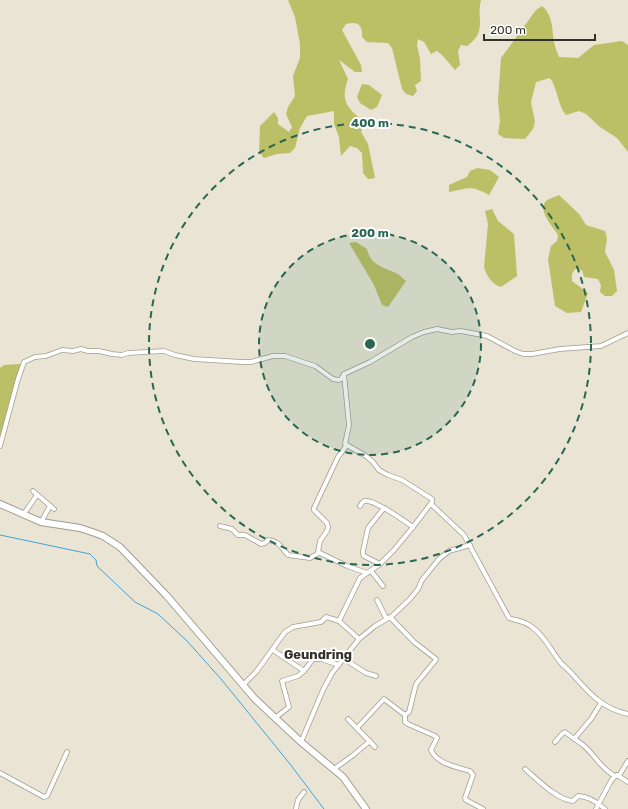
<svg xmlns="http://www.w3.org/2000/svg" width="628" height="809" font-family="Rubik,sans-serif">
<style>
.green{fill:#bcbf66}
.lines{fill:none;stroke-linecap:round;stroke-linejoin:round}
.stream{stroke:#41a3d9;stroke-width:1}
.street-casing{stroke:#a29d8f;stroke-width:5.5}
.secondary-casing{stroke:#a29d8f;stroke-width:8}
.street{stroke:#fff;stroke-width:4}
.secondary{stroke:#fff;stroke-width:6}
.ring{fill:none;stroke:#296753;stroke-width:2;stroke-dasharray:7 5}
.labels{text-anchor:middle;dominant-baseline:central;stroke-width:4;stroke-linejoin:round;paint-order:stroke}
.quarter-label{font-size:13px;font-weight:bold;fill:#32302a;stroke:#fff}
.centre{fill:#296753;stroke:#fff;stroke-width:2}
.ring-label{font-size:12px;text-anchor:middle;font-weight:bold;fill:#296753;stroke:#fff;stroke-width:4;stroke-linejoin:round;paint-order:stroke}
</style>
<rect width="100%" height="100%" fill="#e9e4d4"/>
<g class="green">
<path d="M 288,0 L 481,0 C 476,19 488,31 467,46 L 461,45 L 458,51 L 460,65 L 455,70 L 442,55 L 437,51 L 431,54 L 424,42 L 418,39 L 417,45 L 420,59 L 421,81 L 415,85 L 417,91 L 413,96 L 406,94 L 402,89 L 392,48 L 388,43 L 367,42 L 362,37 C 363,25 358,21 346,24 L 342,30 L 361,65 L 362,72 L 355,72 L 339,60 L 348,79 C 344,91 342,100 352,111 C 357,117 361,117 364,125 L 361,132 L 368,144 L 375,178 L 368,179 L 363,173 L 362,153 L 357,148 L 350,146 L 341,156 L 339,137 L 334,124 L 334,111 L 307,116 L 300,128 L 295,148 L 290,153 L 277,154 L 264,158 L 259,152 L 260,126 L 274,112 L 278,118 L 278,124 L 289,132 L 292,127 L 286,114 L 288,107 L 295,96 L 293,76 L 300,58 L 300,44 L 295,17 Z"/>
<path d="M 542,6 C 553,15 552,29 554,42 C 555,47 557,52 559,57 L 578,58 L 594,45 L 622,41 L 628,45 L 628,152 L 617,138 L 600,127 L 586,114 L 579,111 L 566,115 C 557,104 558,89 550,78 L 536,82 L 531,102 L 535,122 L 533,129 L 525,139 L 504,138 L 498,134 L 500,121 L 498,100 L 501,58 L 536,10 Z"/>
<polygon points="362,84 369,85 382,95 377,107 371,110 360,103 357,97"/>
<path d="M 477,168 L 490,170 L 499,177 L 489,195 C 471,185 469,188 449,192 L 449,185 L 467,177 L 470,171 Z"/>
<path d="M 559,195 L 579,214 L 586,225 L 605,231 L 607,238 L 605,252 L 614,270 L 617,291 L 612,296 L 605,296 L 600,292 L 601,285 L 598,279 L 584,277 L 582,270 L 575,269 L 572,274 L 572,281 L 588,293 L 581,312 L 567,313 L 555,306 L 548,259 L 551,246 L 557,241 L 558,235 C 553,226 536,210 547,200 C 550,198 556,197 559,195 Z"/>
<path d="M 492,209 L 498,221 L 514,234 L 517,276 L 501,287 C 492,284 487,277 484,267 L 488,224 L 485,211 Z"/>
<path d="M 356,242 L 367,249 C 370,265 383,267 396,273 C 400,275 403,279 406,281 L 388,307 L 382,305 L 374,285 L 349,243 Z"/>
<polygon points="20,364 21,365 0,447 0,368 4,365"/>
</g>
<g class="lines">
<polyline class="stream" points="0,535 90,554 96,560 97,566 135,602 158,614 187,641 221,679 290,764 324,809"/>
<defs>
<g id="street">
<polyline points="347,445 338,457 314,508 314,510 327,523 328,527 327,531 320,541 318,552 347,566 367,573"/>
<polyline points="0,446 18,379 24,362 35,357 46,356 62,350 73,351 81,349 88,351 99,351 112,354 122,355 128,353 164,351 175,355 194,359 242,362 251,362 273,356 285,356 315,366 333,379 339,380 341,379 344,374 370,362 412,337 424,332 437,329 452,332 461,331 487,336 515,351 523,354 532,354 560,349 601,346 628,333"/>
<polyline points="33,491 54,509"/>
<path d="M 431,504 L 464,535 L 509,618 C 517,621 525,621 532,627 C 545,636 551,651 561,663 C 565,667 570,671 574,676 C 590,694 603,709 628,714"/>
<path d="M 360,506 C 361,504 362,502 364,501 C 372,498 406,522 413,527"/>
<polyline points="23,515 37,495"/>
<polyline points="41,522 50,506"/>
<path d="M 220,526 L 232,529 L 238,535 L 245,535 L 261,544 L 265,543 L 268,540 C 279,541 281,547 288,555 L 310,558 L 319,553"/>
<polyline points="380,564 364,556 363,554 363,551 368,528 384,508"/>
<polyline points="371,571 383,586"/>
<polyline points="377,600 386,618"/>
<polyline points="390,617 414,642 436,659 435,661 416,684 409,712 405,715"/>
<polyline points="339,621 359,639"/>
<polyline points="273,650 304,671 313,659 321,659 339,665"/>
<polyline points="344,659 366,673 376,676"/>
<polyline points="243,685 256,672 285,632 293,627 321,622 326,617 339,621 360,578 380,564 394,550 413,527 432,502 432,499 402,480 388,475 379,470 373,462 366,456 345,444 349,425 344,374"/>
<path d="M 405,715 L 405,722 L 408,724 L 435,736 L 437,738 L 431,750 C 437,764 457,767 470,771 L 473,775 L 465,798 L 466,800 L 483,809"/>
<polyline points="275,718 289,707 282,681 298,676 304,671"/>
<polyline points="348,719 375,747"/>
<polyline points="357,728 384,699 405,715"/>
<polyline points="574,739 591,719 601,703"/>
<polyline points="301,742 323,690 332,673 359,639 375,626 392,616 410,599 418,589 422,580 439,559 449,551 470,545"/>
<path d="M 555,742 L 563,733 L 565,732 C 571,737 578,741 583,745 C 595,755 601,769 615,776"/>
<polyline points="334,769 352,756 370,741"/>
<path d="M 525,769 C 537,779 557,800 573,801 L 578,796 C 587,796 598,803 605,809"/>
<polyline points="0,773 44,797 47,796 67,752"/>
<polyline points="617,775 628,782"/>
<polyline points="296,809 298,800 304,792"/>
<polyline points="596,809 611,781 614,777 620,774 628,761"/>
</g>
<polyline id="secondary" points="0,504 41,522 80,528 95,533 103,536 120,547 167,596 255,699 301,742 343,777 366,809"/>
</defs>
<use href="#street" class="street-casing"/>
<use href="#secondary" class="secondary-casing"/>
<use href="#street" class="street"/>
<use href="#secondary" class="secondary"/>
</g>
<circle cx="370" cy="344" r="111" fill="#296753" fill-opacity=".12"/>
<g class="ring">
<circle cx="370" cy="344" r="111"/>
<circle cx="370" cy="344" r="221"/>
</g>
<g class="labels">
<g class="quarter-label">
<text x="318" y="654">Geundring</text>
</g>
</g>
<circle cx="370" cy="344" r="6" class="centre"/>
<g class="ring-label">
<text x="370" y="127">400 m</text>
<text x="370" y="237">200 m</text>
</g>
<path d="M484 34v6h111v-6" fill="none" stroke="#32302a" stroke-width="2"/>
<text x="490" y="34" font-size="12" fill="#32302a" stroke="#ffffff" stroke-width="3" paint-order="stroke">200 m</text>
</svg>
